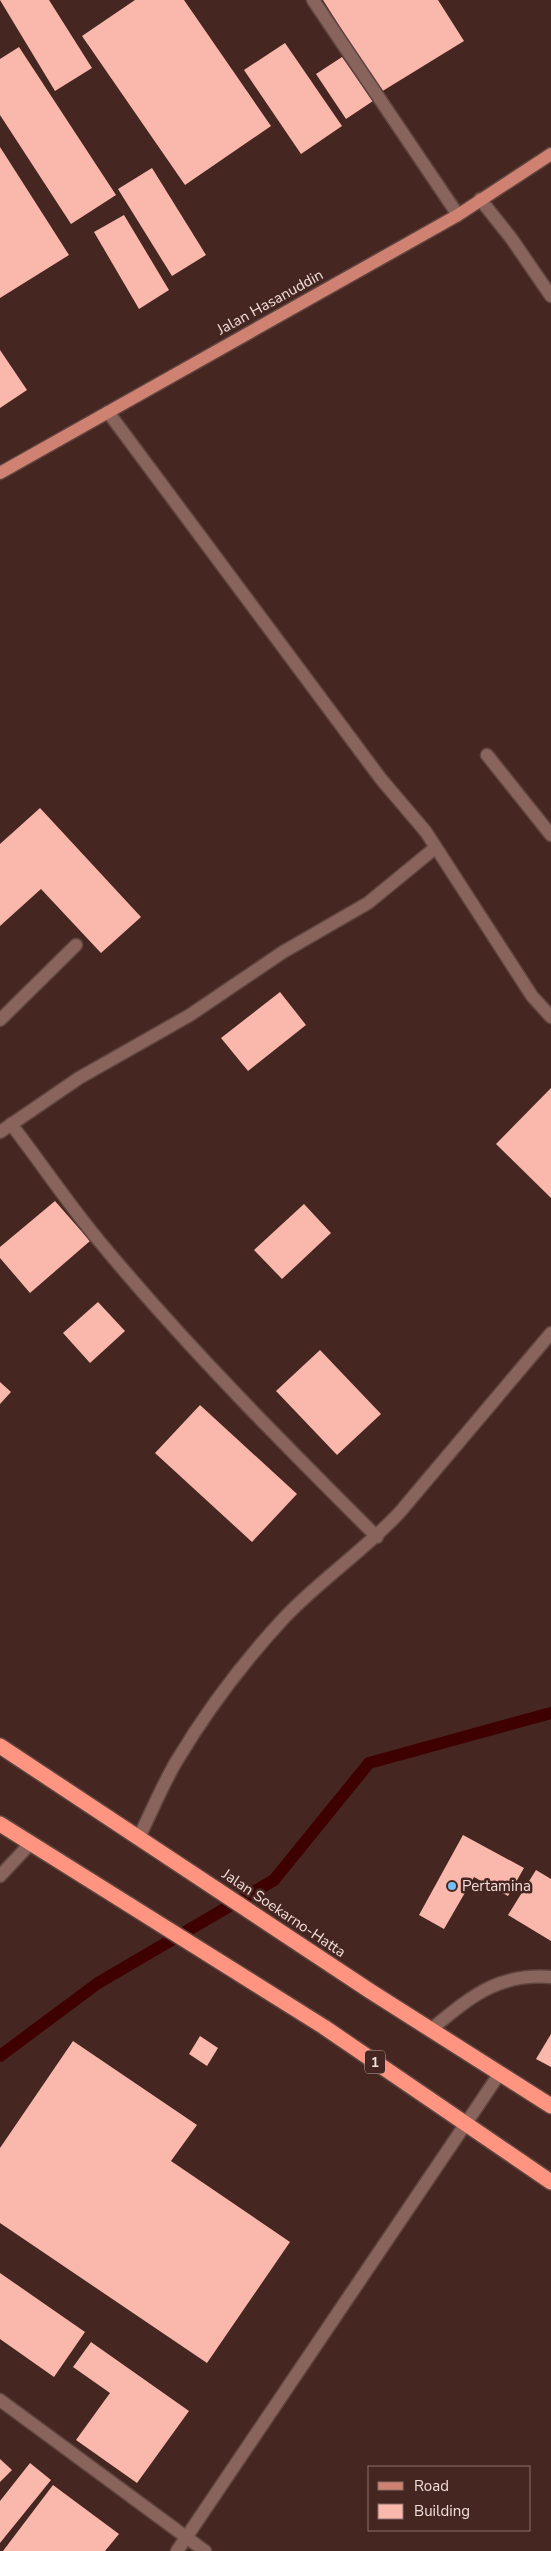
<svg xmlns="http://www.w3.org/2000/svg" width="551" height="2551" font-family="'Nunito Sans',sans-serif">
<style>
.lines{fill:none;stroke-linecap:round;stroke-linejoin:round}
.stream{stroke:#3e0000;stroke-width:12}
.building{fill:#f9b8ab}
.lane-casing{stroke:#5f443f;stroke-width:15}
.street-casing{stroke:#5f443f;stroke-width:15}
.primary-casing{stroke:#5f443f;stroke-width:15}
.highway-casing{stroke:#5f443f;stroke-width:18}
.lane{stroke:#88645c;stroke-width:12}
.street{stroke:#88645c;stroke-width:12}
.primary{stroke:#cf8172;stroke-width:12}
.highway{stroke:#ff9581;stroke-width:15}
.poi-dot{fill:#76c0f7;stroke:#462620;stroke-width:2}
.labels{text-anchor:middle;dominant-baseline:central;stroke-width:5;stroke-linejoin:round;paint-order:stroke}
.shield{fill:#462620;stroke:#bfa7a2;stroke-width:1}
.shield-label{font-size:14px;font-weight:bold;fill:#f3ded9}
.street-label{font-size:15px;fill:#f3ded9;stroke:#462620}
.poi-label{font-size:15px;fill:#f3ded9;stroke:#462620;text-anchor:start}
</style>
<rect width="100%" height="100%" fill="#462620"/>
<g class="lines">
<polyline class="stream" points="0,2056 98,1983 274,1880 369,1763 551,1713"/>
</g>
<g class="building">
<polygon points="0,0 49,0 92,68 55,91"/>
<polygon points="135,0 184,0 271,126 185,185 82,36"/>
<polygon points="323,0 438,0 464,41 381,92"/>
<polygon points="285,43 342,126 301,154 244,70"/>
<polygon points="19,47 116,195 71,224 0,115 0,59"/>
<polygon points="342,57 373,101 346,119 316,74"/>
<polygon points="0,147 69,255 0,298"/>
<polygon points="152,168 206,255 172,276 118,189"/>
<polygon points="124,215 169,290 139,309 94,232"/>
<polygon points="0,350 27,390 0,408"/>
<polygon points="40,808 141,917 101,953 41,889 0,926 0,844"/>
<polygon points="280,992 306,1025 248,1071 221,1038"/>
<polygon points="551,1088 551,1198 496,1144"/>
<polygon points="55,1201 90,1241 30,1293 0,1258 0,1247"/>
<polygon points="304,1204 331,1233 282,1279 254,1250"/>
<polygon points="98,1302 125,1331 90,1363 63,1333"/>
<polygon points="320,1350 381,1414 337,1455 276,1391"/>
<polygon points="0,1382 11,1392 0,1404"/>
<polygon points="200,1405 297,1494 252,1542 155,1453"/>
<polygon points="463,1835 524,1868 508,1896 474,1877 444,1929 419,1915"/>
<polygon points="536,1870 551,1879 551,1941 508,1915"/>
<polygon points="551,2034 551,2067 536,2059"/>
<polygon points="200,2036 218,2048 207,2066 189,2054"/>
<polygon points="73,2041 197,2125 171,2161 290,2242 207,2363 0,2223 0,2148"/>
<polygon points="0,2273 85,2332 54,2377 0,2339"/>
<polygon points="91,2342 189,2411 137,2483 76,2440 110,2393 73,2367"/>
<polygon points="0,2459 12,2470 0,2482"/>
<polygon points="30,2463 51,2480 0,2543 0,2501"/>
<polygon points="53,2485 119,2534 105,2551 3,2551"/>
</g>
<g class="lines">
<defs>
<g id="lane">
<polyline points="0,1020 76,945"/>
<polyline points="0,1876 30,1844"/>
<path d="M 430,2030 C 470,1998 496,1973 551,1977"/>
</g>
<g id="street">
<polyline points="313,0 458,215"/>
<polyline points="480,199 511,238 551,296"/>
<polyline points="108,412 381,779 426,832 532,996 551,1017"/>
<polyline points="487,755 551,835"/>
<path d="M 11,1124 C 41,1163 69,1205 100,1242 C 186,1346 281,1441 377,1537"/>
<polyline points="0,1132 79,1078 190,1015 283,952 368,903 435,848"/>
<path d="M 139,1837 C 151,1813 162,1786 176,1762 C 207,1710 244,1661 285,1617 C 320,1580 365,1550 400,1512 L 551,1333"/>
<polyline points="0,2400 205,2551"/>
<polyline points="177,2551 500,2073"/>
</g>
<polyline id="primary" points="0,473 458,215 551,154"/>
<g id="highway">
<polyline points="0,1746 370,1991 551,2106"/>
<polyline points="0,1824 324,2027 551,2182"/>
</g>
</defs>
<use href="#lane" class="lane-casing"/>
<use href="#street" class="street-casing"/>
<use href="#primary" class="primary-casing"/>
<use href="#highway" class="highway-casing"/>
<use href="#lane" class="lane"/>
<use href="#street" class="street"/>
<use href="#primary" class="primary"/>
<use href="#highway" class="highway"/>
</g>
<circle class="poi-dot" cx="452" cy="1886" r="5"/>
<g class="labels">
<rect class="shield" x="365" y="2050.5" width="20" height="23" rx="4"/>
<g class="shield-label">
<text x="375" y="2062">1</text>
</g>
<g class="street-label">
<text transform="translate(270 302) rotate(-29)">Jalan Hasanuddin</text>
<text transform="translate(284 1913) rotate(34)">Jalan Soekarno-Hatta</text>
</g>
<g class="poi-label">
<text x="462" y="1886">Pertamina</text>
</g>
</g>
<rect x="368" y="2466" width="162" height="65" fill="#462620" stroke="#8b706a"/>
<rect x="378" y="2482" width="25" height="8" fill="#cf8172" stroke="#8b706a"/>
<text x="414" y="2491" font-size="15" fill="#f3ded9">Road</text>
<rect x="378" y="2504" width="25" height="15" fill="#f9b8ab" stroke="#8b706a"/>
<text x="414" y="2516" font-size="15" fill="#f3ded9">Building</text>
</svg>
